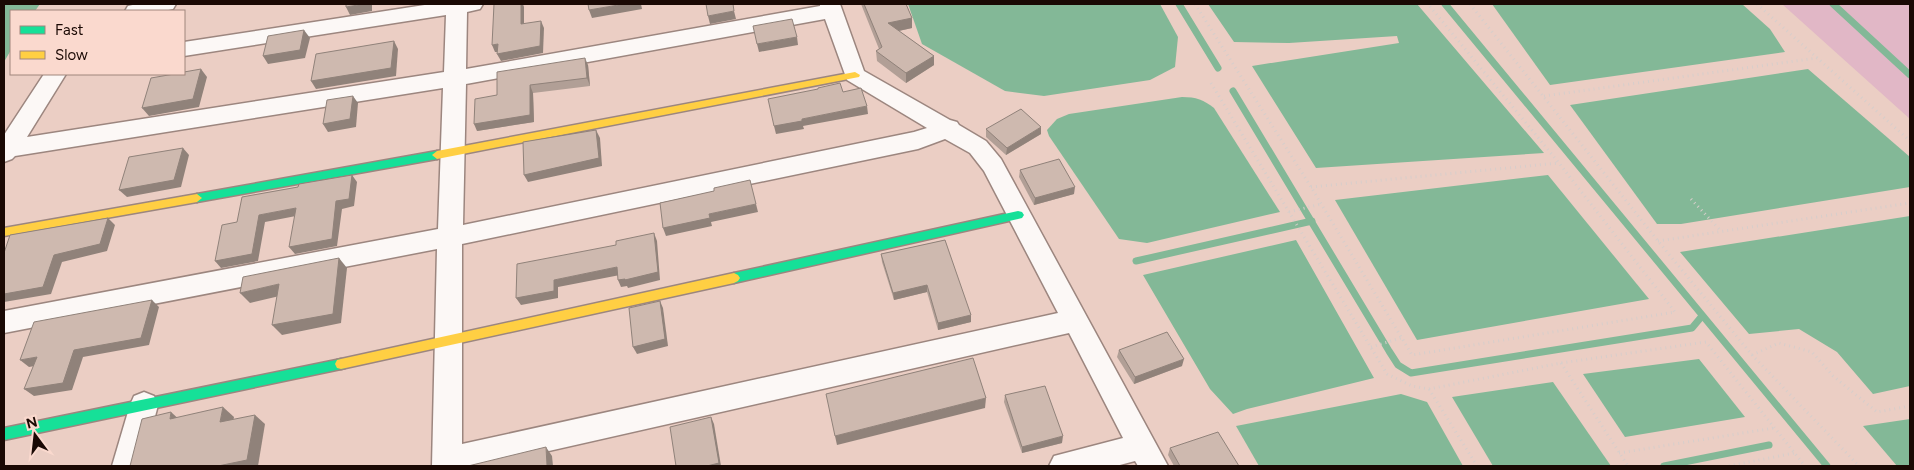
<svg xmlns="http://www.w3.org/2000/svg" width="1914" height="470" font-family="Figtree,sans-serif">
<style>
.green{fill:#e1b7c6}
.water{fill:#83b897}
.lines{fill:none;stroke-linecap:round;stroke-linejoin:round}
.stream{stroke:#83b897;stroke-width:7}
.street-casing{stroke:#9c867f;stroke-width:3}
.fast-casing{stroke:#9c867f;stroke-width:3}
.slow-casing{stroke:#9c867f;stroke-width:3}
.path{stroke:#d7cecb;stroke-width:3;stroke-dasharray:1 4;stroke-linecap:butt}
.street{fill:#fcf8f6;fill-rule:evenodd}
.fast{fill:#16e098;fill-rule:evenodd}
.slow{fill:#ffcf43;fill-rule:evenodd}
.wall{fill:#b19f96}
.shaded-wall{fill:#90827a}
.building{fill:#ceb9af;stroke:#90827a}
</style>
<rect width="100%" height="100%" fill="#ebcec4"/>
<polygon class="green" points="1782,4 1910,4 1910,119"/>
<g class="water">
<polygon points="4,4 40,4 35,11 11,11 11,50 4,62"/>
<polygon points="908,4 1160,4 1178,37 1175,67 1150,80 1044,96 1005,91 922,44"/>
<polygon points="1208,4 1417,4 1544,153 1316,168 1252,66 1399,43 1397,36 1289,43 1234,42"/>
<polygon points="1492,4 1742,4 1770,29 1785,52 1550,85"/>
<polygon points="1808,69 1910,157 1910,187 1681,224 1657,224 1570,105"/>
<path d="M 1182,97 C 1196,97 1204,100 1214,108 L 1280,212 L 1147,243 L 1119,239 L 1049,136 L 1047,130 L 1057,119 L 1069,114 Z"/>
<polygon points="1548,175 1649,299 1417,340 1335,200"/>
<polygon points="1910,216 1910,386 1873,394 1837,352 1799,329 1749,334 1680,252"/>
<polygon points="1296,240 1374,378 1247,409 1233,414 1210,389 1143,275"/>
<polygon points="1699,359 1745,417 1625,437 1583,374"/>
<polygon points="1553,382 1611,466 1493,466 1452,397"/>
<polygon points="1401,394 1427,402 1463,466 1259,466 1236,426"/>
<polygon points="1910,419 1910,466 1897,466 1863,426"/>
</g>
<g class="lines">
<g class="stream">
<polyline points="1179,4 1218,68"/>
<polyline points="1445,4 1827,466"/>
<polyline points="1833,4 1910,75"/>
<polyline points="1233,91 1389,351 1398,365 1411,373 1692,328 1702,316"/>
<polyline points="1136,261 1312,221"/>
<polyline points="1664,466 1769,445"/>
</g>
<defs>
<g id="street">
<polygon points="137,4 176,4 173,9 164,11 125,11 128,6"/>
<path d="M 431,4 L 483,4 L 480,9 L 467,12 L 466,69 L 820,6 L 820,4 L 840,4 L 864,71 L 950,120 L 957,122 L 959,125 L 986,141 L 1001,159 L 1168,466 L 1138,466 L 1135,461 L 1116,466 L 1049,466 L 1054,456 L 1123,438 L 1069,333 L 483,466 L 432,466 L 437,249 L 4,333 L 4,311 L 438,229 L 443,88 L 15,156 L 12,159 L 4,162 L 4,135 L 44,74 L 66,74 L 27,137 L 444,72 L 446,15 L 184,56 L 184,42 ZM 825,19 L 847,80 L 927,128 L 914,132 L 463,225 L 466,84 ZM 945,139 L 970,153 L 984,171 L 1058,313 L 462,444 L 462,244 L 918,149 Z"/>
<polygon points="144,392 154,396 158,405 142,466 112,466 130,405 134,396"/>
</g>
<g id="fast">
<polygon points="437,151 442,155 437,159 197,202 192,198 197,194"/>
<polygon points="1018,211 1022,212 1024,215 1022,218 1018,219 734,283 730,281 728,278 730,275 734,273"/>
<polygon points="341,359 345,360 347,364 345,368 341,369 4,440 4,428"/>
</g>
<g id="slow">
<polygon points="855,72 860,75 859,77 437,159 432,155 437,151"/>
<polygon points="197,194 202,198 197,202 4,236 4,228"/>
<polygon points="734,273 738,275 740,278 738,281 734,283 341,369 337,368 335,364 337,360 341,359"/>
</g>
</defs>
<use href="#street" class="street-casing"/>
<use href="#fast" class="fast-casing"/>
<use href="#slow" class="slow-casing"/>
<g class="path">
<polyline points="1195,4 1311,187 1412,355 1675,312 1559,163 1428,4"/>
<polyline points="1470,4 1658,241 1752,355 1859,466"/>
<polyline points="1757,4 1910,141"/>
<polyline points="1211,83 1387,374 1412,386 1429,389 1561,363 1706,342 1805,466"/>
<polyline points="1544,96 1817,58"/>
<polyline points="1311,187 1559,163"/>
<polyline points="1691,199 1720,230"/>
<polyline points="1289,212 1321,204"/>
<polyline points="1658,241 1910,203"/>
<polyline points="1371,347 1401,338"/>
<polyline points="1752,355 1779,343 1812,352 1833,376 1877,412 1910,406"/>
<polyline points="1561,363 1628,466"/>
<polyline points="1429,389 1477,466"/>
<polyline points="1619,453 1774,428"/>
<polyline points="1729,466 1794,453"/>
</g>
<use href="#street" class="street"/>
<use href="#fast" class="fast"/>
<use href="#slow" class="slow"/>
</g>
<g class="wall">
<polygon points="861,4 906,4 912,18 912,28 899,31 934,56 934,65 906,83 877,61 876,51 879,49"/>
<polygon points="588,65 590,86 533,93 534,122 477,131 497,95"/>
<polygon points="986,129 1041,134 1006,155 986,137"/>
<polygon points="1020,170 1074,194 1034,205 1019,177"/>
<polygon points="945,240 971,322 938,330 927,292 894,300 882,262 881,254"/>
<polygon points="1119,350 1182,366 1134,384 1117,357"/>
<polygon points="1005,395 1062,443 1022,453 1004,402"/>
<polygon points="1170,448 1239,466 1174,466 1168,455"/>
</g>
<g class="shaded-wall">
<polygon points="364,4 372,4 372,11 350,15 346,7"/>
<polygon points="521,4 523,4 524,7 524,31 521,24"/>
<polygon points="624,4 641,4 642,9 592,18 589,10"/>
<polygon points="734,11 736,19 710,24 708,16"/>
<polygon points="912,18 912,28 889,33 888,23"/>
<polygon points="541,21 544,28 543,53 501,61 497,54"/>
<polygon points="304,30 310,38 305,58 268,64 263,56"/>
<polygon points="797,37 798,45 759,52 757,44"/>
<polygon points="394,41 398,49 396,76 316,89 311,81"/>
<polygon points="498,44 501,52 495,52 492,45"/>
<polygon points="934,56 934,65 906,83 906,73"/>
<polygon points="585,58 588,65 590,86 587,78"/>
<polygon points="201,69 207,77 199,107 149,116 142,108"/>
<polygon points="530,85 533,93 534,122 477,131 474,124"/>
<polygon points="353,96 358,103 356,127 328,132 323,124"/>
<polygon points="867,106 868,114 803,126 804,129 776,134 774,126 802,119"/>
<polygon points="1041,127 1041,134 1006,155 1007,148"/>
<polygon points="596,130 600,138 602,166 528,182 524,175"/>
<polygon points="183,148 189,155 181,187 127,197 119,190"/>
<polygon points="352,175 357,182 354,206 342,209 337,246 295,254 289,247 336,201"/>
<polygon points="1075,187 1074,194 1034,205 1035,198"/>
<polygon points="756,204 758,212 711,222 712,226 666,236 663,228 709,214"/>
<polygon points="296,208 301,215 265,222 258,261 221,268 215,261 259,215"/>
<polygon points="108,218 115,225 107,251 62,262 51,294 4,302 4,294 54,255"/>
<polygon points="654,233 657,241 660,280 628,288 627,286 621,287 618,280"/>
<polygon points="339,258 347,268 341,323 282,335 272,325"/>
<polygon points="617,267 620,275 558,287 558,298 521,305 516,298 554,280"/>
<polygon points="279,284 288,294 250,303 240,293"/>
<polygon points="927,285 927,292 894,300 893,293"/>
<polygon points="152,300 159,307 149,345 83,357 72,390 34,396 24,389 74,350"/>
<polygon points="660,301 663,308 668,346 637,354 633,347"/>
<polygon points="971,315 971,322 938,330 938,323"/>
<polygon points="37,357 46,364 29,367 20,360"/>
<polygon points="1184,359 1182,366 1134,384 1135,377"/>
<polygon points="986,398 985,408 837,445 835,436"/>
<polygon points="223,407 234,417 231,431 220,422"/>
<polygon points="171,412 182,422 170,419"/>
<polygon points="255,415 265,424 258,466 218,466"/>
<polygon points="711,417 714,424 721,466 707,466"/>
<polygon points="1063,436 1062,443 1022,453 1022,447"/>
<polygon points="546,447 552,456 553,466 547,466"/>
</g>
<g class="building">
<polygon points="346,4 364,4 346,7"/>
<polygon points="494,4 521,4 521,24 541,21 540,46 497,54 498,44 492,45"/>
<polygon points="588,4 624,4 589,10"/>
<polygon points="706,4 733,4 734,11 708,16"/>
<polygon points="864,4 906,4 912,18 888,23 934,56 906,73 876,51 882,47"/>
<polygon points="792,19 797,37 757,44 753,26"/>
<polygon points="304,30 300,50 263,56 268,36"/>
<polygon points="394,41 391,68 311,81 316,54"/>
<polygon points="585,58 587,78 530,85 530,115 474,124 475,99 497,95 497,72"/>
<polygon points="201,69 193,99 142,108 151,78 174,74 184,74 184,72"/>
<polygon points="840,83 843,92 861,88 867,106 802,119 802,121 774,126 768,99 818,89 818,88"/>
<polygon points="353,96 350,119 323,124 327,100"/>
<polygon points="1021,109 1041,127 1007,148 986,129"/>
<polygon points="596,130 599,158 524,175 523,142"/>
<polygon points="183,148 174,180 119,190 129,157"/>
<polygon points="1059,159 1075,187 1035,198 1020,170"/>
<polygon points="352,175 349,199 336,201 332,239 289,247 296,208 259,215 252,254 215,261 222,225 237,222 242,197 298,187 299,184"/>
<polygon points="750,180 756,204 709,214 710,218 663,228 660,203 714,191 714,188"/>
<polygon points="108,218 100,244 54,255 43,287 4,294 4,253 10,235"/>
<polygon points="654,233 658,272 625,280 625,279 618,280 617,267 554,280 554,291 516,298 517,264 616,245 616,241"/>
<polygon points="945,240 971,315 938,323 927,285 893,293 881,254"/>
<polygon points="339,258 333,314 272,325 279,284 240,293 243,277"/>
<polygon points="152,300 141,338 74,350 63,383 24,389 37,357 20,360 34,322"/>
<polygon points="660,301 665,339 633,347 629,308"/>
<polygon points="1167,332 1184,359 1135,377 1119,350"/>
<polygon points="973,358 986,398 835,436 826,394"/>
<polygon points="1045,386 1063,436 1022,447 1005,395"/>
<polygon points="223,407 220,422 255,415 247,460 218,466 130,466 142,419 171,412 170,419"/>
<polygon points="711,417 719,463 707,466 676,466 670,427"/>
<polygon points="1218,432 1239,466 1180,466 1170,448"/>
<polygon points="546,447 547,466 468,466"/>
</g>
<rect width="1914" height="470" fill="none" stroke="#1a0904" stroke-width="10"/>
<rect x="10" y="10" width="175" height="65" fill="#fad9ce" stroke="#a0867d"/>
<rect x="20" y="26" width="25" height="8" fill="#16e098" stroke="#a0867d"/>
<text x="55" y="35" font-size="15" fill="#1a0904">Fast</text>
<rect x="20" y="51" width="25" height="8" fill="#ffcf43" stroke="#a0867d"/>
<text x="55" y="60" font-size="15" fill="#1a0904">Slow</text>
<g transform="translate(35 435) rotate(345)" stroke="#fad9ce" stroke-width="4" paint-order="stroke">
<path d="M0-4L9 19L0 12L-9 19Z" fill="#1a0904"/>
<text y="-8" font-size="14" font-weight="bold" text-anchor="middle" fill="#1a0904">N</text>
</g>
</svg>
